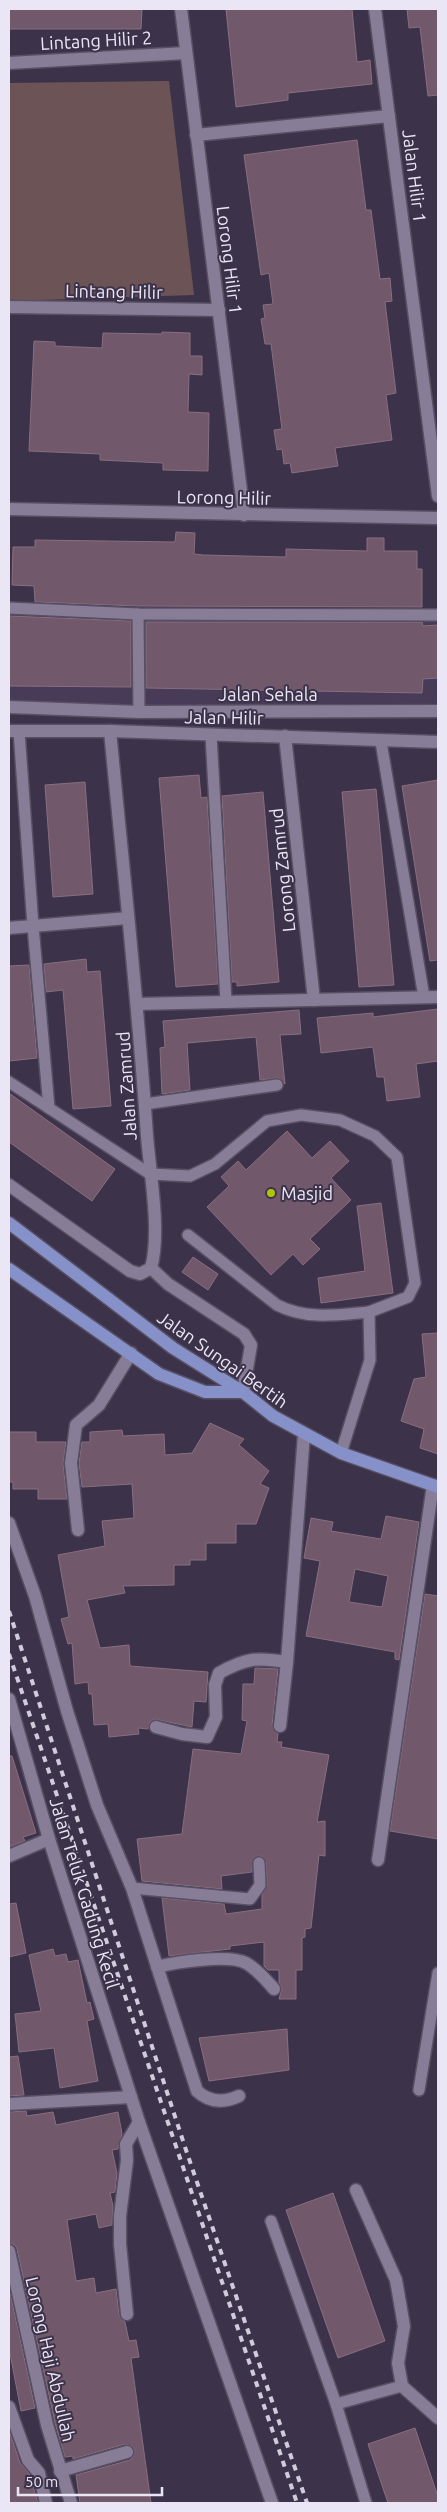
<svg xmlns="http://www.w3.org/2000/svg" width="447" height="2512" font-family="Ubuntu,sans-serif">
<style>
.built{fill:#473b58}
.green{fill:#6c5456}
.building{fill:#71586a;stroke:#886e80;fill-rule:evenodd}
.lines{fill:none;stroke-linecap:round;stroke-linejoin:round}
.service-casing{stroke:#574f63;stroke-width:14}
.minor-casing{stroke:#574f63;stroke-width:15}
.tertiary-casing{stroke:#574f63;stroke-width:15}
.primary-casing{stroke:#574f63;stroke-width:15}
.service{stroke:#877d97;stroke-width:11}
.minor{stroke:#877d97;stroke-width:12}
.tertiary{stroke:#877d97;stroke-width:12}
.primary{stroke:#8591c8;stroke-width:12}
.rail{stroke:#d1ccdc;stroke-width:4;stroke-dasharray:6 6;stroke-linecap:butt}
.poi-dot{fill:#b0c502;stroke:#3c334a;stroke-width:2}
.labels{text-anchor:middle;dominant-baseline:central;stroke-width:4;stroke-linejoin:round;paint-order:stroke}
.street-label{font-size:18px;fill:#ebe6f5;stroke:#3c334a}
.poi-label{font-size:18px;fill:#ebe6f5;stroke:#3c334a;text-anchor:start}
</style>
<rect width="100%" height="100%" fill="#3c334a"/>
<polygon class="built" points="9,612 438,620 438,703 129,705 9,700"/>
<polygon class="green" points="169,81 194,295 9,301 9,83"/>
<g class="building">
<polygon points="9,9 142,9 141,29 9,29"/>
<polygon points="226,9 352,9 357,62 370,60 372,84 288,93 288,100 236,107"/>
<polygon points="407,9 438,9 438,95 428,96 420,27 409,28"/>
<polygon points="357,140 366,210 371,210 380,279 390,278 392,301 385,302 396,393 386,395 392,440 335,448 338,466 292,473 290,463 284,464 282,449 277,450 274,430 282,429 271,344 265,344 261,319 265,318 263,305 273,304 269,273 261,275 244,155"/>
<polygon points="162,332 190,333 190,356 202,356 202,375 189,374 188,412 209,413 208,471 163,470 163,463 100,460 100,454 29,451 34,341 55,342 55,346 102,348 103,333 162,334"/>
<polygon points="176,532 195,533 194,554 203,555 286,557 286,549 367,551 367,538 384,538 384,551 417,551 417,569 422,569 422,607 138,606 35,602 34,586 12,585 13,547 35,547 35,540 175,542"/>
<polygon points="9,616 131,621 131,687 9,686"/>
<polygon points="146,622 422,622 423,626 438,625 438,678 423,679 422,693 146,688"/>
<polygon points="199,775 201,798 207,797 218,984 176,987 159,778"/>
<polygon points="438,780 438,960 430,961 402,786"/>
<polygon points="85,782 93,894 53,897 45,785"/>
<polygon points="376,789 394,985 359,987 342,792"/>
<polygon points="263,792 279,982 237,986 237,982 232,982 222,796"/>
<polygon points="86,959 87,972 100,971 111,1106 73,1109 63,990 46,992 44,964"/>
<polygon points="29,965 37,1058 9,1061 9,966"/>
<polygon points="438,1009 438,1061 416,1064 420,1097 387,1101 384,1077 377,1077 373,1047 321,1053 317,1018 373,1013 373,1017"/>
<polygon points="299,1010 301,1034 280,1035 285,1084 279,1078 260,1080 256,1037 187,1043 190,1090 162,1094 160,1048 165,1047 163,1021"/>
<polygon points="9,1093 115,1169 92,1201 9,1142"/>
<polygon points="287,1131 312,1158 330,1141 349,1161 331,1178 351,1200 310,1239 320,1249 303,1265 293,1254 271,1275 207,1207 229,1186 221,1177 238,1161 246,1170"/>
<polygon points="381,1203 393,1293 321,1303 318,1278 365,1271 357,1206"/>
<polygon points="193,1257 218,1274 208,1290 182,1272"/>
<polygon points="438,1333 438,1454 420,1448 424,1429 401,1421 414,1379 426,1377 422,1334"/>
<polygon points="210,1423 244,1439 239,1445 269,1471 260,1484 269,1488 256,1524 236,1524 236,1543 206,1543 206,1560 190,1560 190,1565 174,1565 174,1585 123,1586 125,1593 87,1600 100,1648 129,1645 130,1666 208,1672 206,1702 194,1701 192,1727 154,1719 150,1722 148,1729 138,1728 139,1734 109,1737 108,1724 94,1725 92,1694 89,1694 88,1682 75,1684 72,1643 68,1644 61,1619 69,1617 58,1555 105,1546 102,1521 134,1518 132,1484 82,1487 79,1463 82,1442 90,1442 90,1432 122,1430 123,1436 164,1434 165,1455 192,1453"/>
<polygon points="9,1432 36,1432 36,1442 66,1442 63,1464 67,1499 38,1499 38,1489 13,1489 13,1482 9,1482"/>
<path d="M 386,1516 L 419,1522 L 399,1660 L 395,1659 L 395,1652 L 306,1636 L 320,1561 L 304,1558 L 311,1518 L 333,1522 L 331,1531 L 381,1539 ZM 355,1569 L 388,1576 L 382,1607 L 349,1602 Z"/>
<polygon points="425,1594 438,1596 438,1839 390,1831"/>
<polygon points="255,1668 278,1669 272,1726 278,1734 277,1742 282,1742 281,1747 329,1755 317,1822 325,1821 325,1856 319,1855 311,1928 305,1929 305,1937 302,1938 302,1970 296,1970 296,1999 279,1999 282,1988 279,1982 279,1970 268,1970 264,1966 264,1942 230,1946 230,1949 169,1956 162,1898 224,1904 226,1914 262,1909 262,1894 267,1885 266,1862 263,1857 258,1856 253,1859 252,1872 221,1876 222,1889 142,1881 137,1839 182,1834 193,1749 241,1754 247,1721 242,1720 243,1684 254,1684"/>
<polygon points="9,1756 12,1756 36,1833 23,1837 25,1841 9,1847"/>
<polygon points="16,1903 26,1953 9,1957 9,1904"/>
<polygon points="53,1949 55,1956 66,1954 68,1962 78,1960 87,2003 90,2002 94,2019 87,2021 98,2081 60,2088 54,2048 19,2052 15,2014 41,2011 29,1955"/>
<polygon points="287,2029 289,2070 209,2081 199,2038"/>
<polygon points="18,2056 24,2095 9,2096 9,2057"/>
<polygon points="26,2111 27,2116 53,2112 56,2125 118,2112 122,2134 118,2149 112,2150 117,2173 115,2192 110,2193 113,2206 112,2225 99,2228 96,2214 67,2220 76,2281 94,2278 96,2293 116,2289 119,2315 125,2322 129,2341 136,2340 139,2357 131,2358 151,2503 80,2503 76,2475 130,2460 133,2457 135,2450 132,2446 125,2444 73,2459 73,2456 65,2457 55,2423 17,2249 15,2245 9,2243 9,2112"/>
<polygon points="333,2193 385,2341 338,2358 286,2210"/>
<polygon points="9,2288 35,2408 21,2411 9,2348"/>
<polygon points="415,2428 438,2497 438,2503 388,2503 368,2444"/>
<polygon points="9,2430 20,2463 29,2473 38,2503 9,2503"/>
</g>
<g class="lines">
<defs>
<g id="service">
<polyline points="9,608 138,614 438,615"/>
<polyline points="138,614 139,712"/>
<polyline points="19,731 33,926 49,1108"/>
<polyline points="211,735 226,1001"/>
<polyline points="381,742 424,997"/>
<polyline points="9,1082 150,1174 190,1176 215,1164 267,1121 301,1115 340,1120 375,1136 397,1157 415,1283 408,1297 369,1312 370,1360 341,1453"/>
<polyline points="145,1104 277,1085"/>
<path d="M 188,1235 L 277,1305 C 307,1320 336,1315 369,1312"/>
<polyline points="132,1888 250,1899 260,1885 259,1863"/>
<polyline points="419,2090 438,1973"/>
<polyline points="271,2221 336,2404 366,2503"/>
<polyline points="336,2404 402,2386"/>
</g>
<g id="minor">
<polyline points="181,9 244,515"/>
<polyline points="375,9 438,496"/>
<polyline points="9,63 186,53"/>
<polyline points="196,135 389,116"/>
<polyline points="9,307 219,310"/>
<polyline points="9,509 438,518"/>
<polyline points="9,707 139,712 438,711"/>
<polyline points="285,736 314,1000"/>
<polyline points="9,928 128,918"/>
<polyline points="137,1004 438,997"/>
<path d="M 9,1185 L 130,1271 L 140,1274 L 151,1268 C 161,1232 150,1174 147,1136 C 138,1001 123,866 110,731"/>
<polyline points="151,1268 168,1284 244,1334 251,1345 243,1392"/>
<path d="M 9,1523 L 35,1596 L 67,1711 L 97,1805 L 132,1888 L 197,2091 C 210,2103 224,2103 239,2096"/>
<polyline points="78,1530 71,1463 76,1425 99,1405 131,1353"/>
<polyline points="9,1699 49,1839 139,2122 272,2503"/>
<polyline points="280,1726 287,1662 304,1434"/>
<path d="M 156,1727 L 182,1734 L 207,1737 L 216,1717 L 215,1685 L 219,1673 C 246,1658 257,1657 287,1662"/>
<polyline points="9,1856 49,1839"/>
<polyline points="378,1860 433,1485"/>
<path d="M 157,1967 C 176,1962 229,1954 246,1963 C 257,1969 266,1980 274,1989"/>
<polyline points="9,2104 131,2097"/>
<polyline points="356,2190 396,2280 404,2326 398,2363 402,2386 438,2418"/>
<polyline points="9,2251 47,2425 71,2503"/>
<polyline points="127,2314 120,2244 120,2216 127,2160 126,2144 139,2122"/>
<polyline points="9,2407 28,2460 39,2473 46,2503"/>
<polyline points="60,2471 127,2452"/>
</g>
<polyline id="tertiary" points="9,731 110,731 438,742"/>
<g id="primary">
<polyline points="9,1223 173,1348 243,1392 273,1416 341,1453 438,1487"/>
<polyline points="9,1269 159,1374 205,1392 243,1392"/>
</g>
</defs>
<use href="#service" class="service-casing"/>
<use href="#minor" class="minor-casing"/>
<use href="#tertiary" class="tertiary-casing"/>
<use href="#primary" class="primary-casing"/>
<use href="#service" class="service"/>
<use href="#minor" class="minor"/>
<use href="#tertiary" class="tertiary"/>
<use href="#primary" class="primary"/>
<g class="rail">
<polyline points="9,1611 187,2153 307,2503"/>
<polyline points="9,1654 297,2503"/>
</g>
</g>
<circle class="poi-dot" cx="271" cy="1193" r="5"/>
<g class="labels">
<g class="street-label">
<text transform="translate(96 40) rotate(-3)">Lintang Hilir 2</text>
<text transform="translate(415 176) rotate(83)">Jalan Hilir 1</text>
<text transform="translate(230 260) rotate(83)">Lorong Hilir 1</text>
<text transform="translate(114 291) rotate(1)">Lintang Hilir</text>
<text transform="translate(224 497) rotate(1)">Lorong Hilir</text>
<text x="268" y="694">Jalan Sehala</text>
<text transform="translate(224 717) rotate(1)">Jalan Hilir</text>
<text transform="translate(282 870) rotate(-96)">Lorong Zamrud</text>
<text transform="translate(126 1086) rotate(-94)">Jalan Zamrud</text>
<text transform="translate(223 1359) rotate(35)">Jalan Sungai Bertih</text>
<text transform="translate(85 1893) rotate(73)">Jalan Teluk Gadung Kecil</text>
<text transform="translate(51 2359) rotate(77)">Lorong Haji Abdullah</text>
</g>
<g class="poi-label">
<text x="281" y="1193">Masjid</text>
</g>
</g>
<rect width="447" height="2512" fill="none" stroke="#ebe6f5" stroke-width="20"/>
<path d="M18 2487v8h144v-8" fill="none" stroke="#ebe6f5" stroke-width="2.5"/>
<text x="25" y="2487" font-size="15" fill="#ebe6f5" stroke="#3c334a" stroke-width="4" paint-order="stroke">50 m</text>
</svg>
